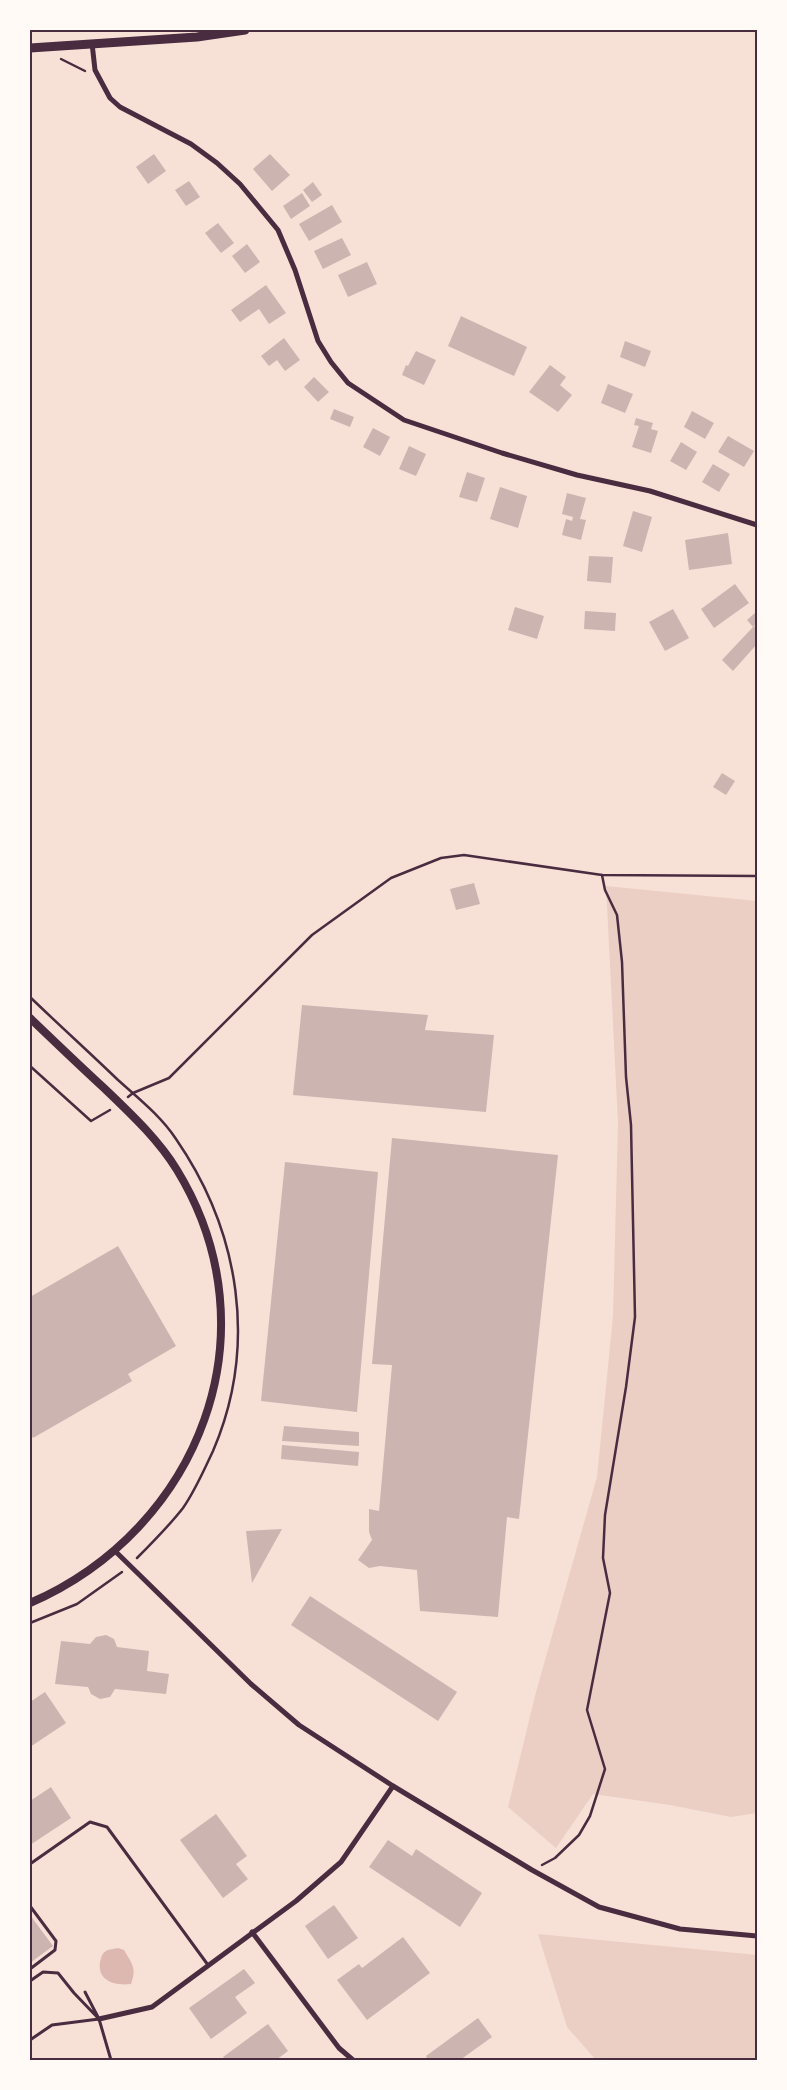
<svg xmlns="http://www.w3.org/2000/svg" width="787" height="2090" font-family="'Alegreya Sans',sans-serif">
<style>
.green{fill:#ebcfc5}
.water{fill:#dcb8b0}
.building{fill:#ccb4b1}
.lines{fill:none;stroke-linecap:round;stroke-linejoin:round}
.path{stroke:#4a2c40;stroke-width:2.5}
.service{stroke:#4a2c40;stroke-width:3}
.minor{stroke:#4a2c40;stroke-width:5}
.tertiary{stroke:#4a2c40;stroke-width:8}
.secondary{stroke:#4a2c40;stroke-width:9}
.neatline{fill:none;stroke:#4a2c40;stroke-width:2}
</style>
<rect width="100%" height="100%" fill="#f7e1d7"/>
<g class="green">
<polygon points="606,886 757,901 757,1813 731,1817 670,1805 593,1794 556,1848 508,1807 536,1692 597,1477 613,1316 618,1123"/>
<polygon points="538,1934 757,1955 757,2060 596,2060 567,2027"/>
</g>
<path class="water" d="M 118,1948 L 124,1950 C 132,1964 137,1968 131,1984 C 115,1986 97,1981 100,1962 C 101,1958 102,1953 106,1951 C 109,1949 115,1949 118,1948 Z"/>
<g class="building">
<polygon points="154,154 166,171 148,184 136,167"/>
<polygon points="270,154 290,175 272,191 253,169"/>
<polygon points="189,181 200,197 186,206 175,190"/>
<polygon points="313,182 322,195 312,202 303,190"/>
<polygon points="302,193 310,206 291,219 283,206"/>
<polygon points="332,205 342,222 309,241 299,224"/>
<polygon points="218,223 234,243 221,253 205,233"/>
<polygon points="342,238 351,255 323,269 314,251"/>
<polygon points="247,244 260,262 245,273 232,256"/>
<polygon points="367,262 377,284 348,297 338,275"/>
<polygon points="266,285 286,313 269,324 259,309 240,322 231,310"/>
<polygon points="461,316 527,347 514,376 448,346"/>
<polygon points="284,338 300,360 285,371 277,360 269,366 261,356"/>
<polygon points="625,341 651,351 645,367 620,357"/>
<polygon points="416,351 436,360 424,385 402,375 406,365 408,366"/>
<polygon points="550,365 566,377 560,385 572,395 558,412 529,392"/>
<polygon points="314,377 329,392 318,402 304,387"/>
<polygon points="608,384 633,394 625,413 601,403"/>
<polygon points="334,409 354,417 350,427 330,419"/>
<polygon points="692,411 714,423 705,439 684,427"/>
<polygon points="636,418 653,423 651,429 658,431 651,453 632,447 639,426 634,425"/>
<polygon points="373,428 390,437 380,456 363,447"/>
<polygon points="728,436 754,451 744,467 718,452"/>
<polygon points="681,442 697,452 686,470 670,461"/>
<polygon points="409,446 426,454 416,476 399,469"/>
<polygon points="713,464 730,474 719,492 702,482"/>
<polygon points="467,472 485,478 477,502 459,497"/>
<polygon points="500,487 527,496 518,528 490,519"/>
<polygon points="567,493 586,498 580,519 586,520 581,540 562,535 566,519 572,521 573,517 562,514"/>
<polygon points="633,511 652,517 642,552 623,546"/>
<polygon points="728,533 732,564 689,570 685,540"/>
<polygon points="589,556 613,557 611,583 587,581"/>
<polygon points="735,584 749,603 714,628 701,609"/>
<polygon points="515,607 544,616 537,639 508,630"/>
<polygon points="673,609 689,638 665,651 649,622"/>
<polygon points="585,611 616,613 615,631 584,629"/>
<polygon points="755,613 757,615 757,623 754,626 757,629 757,644 733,671 722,660 753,627 747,620"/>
<polygon points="722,773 735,781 726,795 713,787"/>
<polygon points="474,883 480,904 456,910 450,889"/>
<polygon points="302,1005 428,1015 425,1030 494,1035 486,1112 293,1095"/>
<polygon points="392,1138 558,1155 519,1519 507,1517 498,1617 420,1611 417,1570 380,1566 369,1568 358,1560 372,1540 369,1532 369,1509 379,1511 392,1365 372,1364"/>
<polygon points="285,1162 378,1172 357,1412 261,1401"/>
<polygon points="118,1246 176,1346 128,1374 132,1381 33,1438 30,1433 30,1297"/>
<polygon points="284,1426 359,1432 359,1446 282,1441"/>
<polygon points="282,1445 359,1452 358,1466 281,1459"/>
<polygon points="282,1529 252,1583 246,1531"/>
<polygon points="310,1596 457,1692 438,1721 291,1625"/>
<polygon points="106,1635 114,1639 117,1647 149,1651 147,1671 169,1674 166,1694 115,1689 110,1697 100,1699 91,1694 88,1687 55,1684 61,1641 90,1644 96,1637"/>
<polygon points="45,1692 66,1723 30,1747 30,1702"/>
<polygon points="51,1787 71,1818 30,1845 30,1801"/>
<polygon points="216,1814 247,1856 236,1864 248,1879 223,1898 180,1840"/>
<polygon points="388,1840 412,1856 416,1849 482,1893 460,1927 369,1867"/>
<polygon points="334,1905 358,1938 328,1959 305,1926"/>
<polygon points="30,1915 53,1946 30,1963"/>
<polygon points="403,1937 430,1973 367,2020 337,1980 359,1964 362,1968"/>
<polygon points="244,1969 255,1983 235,1997 247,2013 211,2039 189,2008"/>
<polygon points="478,2018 492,2037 460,2060 428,2060 426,2056"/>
<polygon points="268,2024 288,2051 276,2060 225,2060 223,2057"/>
</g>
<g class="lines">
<g class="path">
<polyline points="61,59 85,71"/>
<path d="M 30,997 C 59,1025 89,1052 118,1080 C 138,1098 161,1116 176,1139 C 240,1232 258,1346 213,1451 C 204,1470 195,1491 183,1508 C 169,1526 153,1542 137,1558"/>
<polyline points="30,1066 91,1121 110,1110"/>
<polyline points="128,1097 133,1093 169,1078 312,935 391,878 441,858 464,855 602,875 757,876"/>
<polyline points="30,1623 77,1604 122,1572"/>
<polyline points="542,1865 555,1858 579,1835 590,1816 605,1769 587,1710 610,1593 603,1558 605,1515 626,1387 635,1317 631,1125 626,1077 622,962 617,915 605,890 602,875"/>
</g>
<g class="service">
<polyline points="30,1864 90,1822 107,1827 208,1965"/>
<polyline points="30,1906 56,1941 55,1950 30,1969"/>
<polyline points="30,1981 43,1972 58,1973 74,1993 99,2019 85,1992"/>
<polyline points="30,2040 52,2025 99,2019 111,2060"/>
</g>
<g class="minor">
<polyline points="92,43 95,70 110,98 120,107 191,144 217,163 240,184 278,230 295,270 318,341 331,362 348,383 404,420 502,453 577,475 650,491 757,525"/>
<polyline points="114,1550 251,1684 299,1725 393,1786 532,1870 599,1907 680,1929 757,1936"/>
<polyline points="252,1932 339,2048 353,2060"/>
<polyline points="99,2019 152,2007 296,1901 341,1862 393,1786"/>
</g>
<path class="tertiary" d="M 30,1018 C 55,1042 79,1065 104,1088 C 130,1113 158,1139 177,1170 C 276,1332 200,1529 30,1603"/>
<polyline class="secondary" points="30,48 197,37 245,30"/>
</g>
<rect width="787" height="2090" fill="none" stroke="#fffaf5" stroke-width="62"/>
<rect x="31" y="31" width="725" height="2028" class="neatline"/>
</svg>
